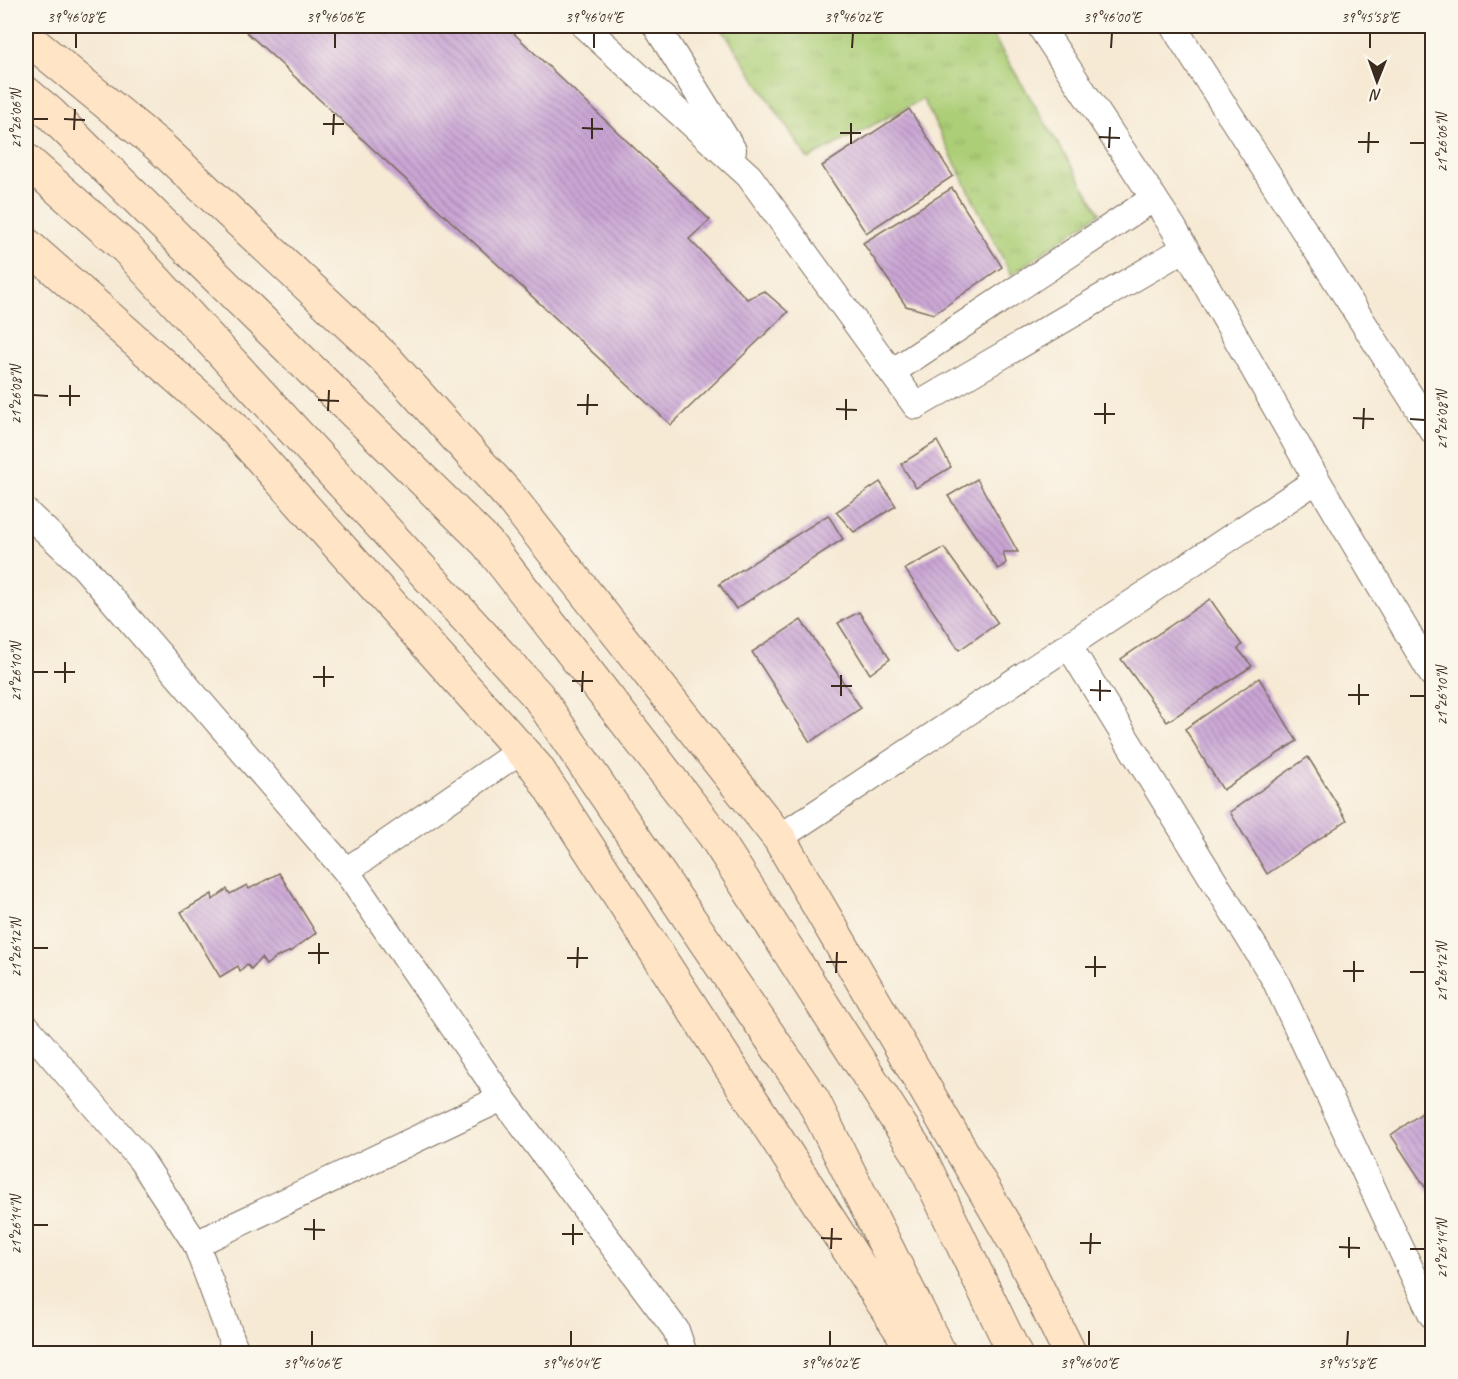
<svg xmlns="http://www.w3.org/2000/svg" width="1458" height="1379" font-family="Caveat,sans-serif">
<style>
.grass{fill:url(#grass-tufts);stroke:#747c4a;stroke-width:1.5}
.building{fill:url(#building-back-hatch)}
.lines{fill:none;stroke-linecap:round;stroke-linejoin:round}
.street-casing{stroke:#7c6d5e;stroke-width:28}
.secondary-casing{stroke:#7c6d5e;stroke-width:35}
.street{stroke:#fff;stroke-width:26}
.secondary{stroke:#ffe4c6;stroke-width:33}
.ticks{fill:none;stroke:#3b2a1e;stroke-width:2}
.neatline{fill:none;stroke:#3b2a1e;stroke-width:2}
.ticks-label{font-size:15px;text-anchor:middle;fill:#3b2a1e}
</style>
<defs>
<pattern id="grass-tufts" width="24" height="20" patternUnits="userSpaceOnUse" patternTransform="scale(1.5)"><rect width="24" height="20" fill="#acce76"/><path d="M3 7l-1-3M5 7V3M7 7l1-3M15 17l-1-3M17 17v-4M19 17l1-3" fill="none" stroke="#95b166"/></pattern>
<pattern id="building-back-hatch" width="6" height="6" patternUnits="userSpaceOnUse" patternTransform="scale(1.5)"><rect width="6" height="6" fill="#caa6d5"/><path d="M-1 5l2 2M0 0l6 6M5-1l2 2" fill="none" stroke="#a587ac"/></pattern>
</defs>
<rect width="100%" height="100%" fill="#fbf7ec"/>
<filter id="ink" filterUnits="userSpaceOnUse"><feTurbulence type="fractalNoise" baseFrequency=".0167" numOctaves="2"/><feDisplacementMap in="SourceGraphic" scale="12" xChannelSelector="R" yChannelSelector="G"/><feConvolveMatrix kernelMatrix="1 2 1 2 8 2 1 2 1" color-interpolation-filters="sRGB"/></filter>
<filter id="wash" filterUnits="userSpaceOnUse"><feTurbulence type="fractalNoise" baseFrequency=".008" numOctaves="4" result="noise"/><feDisplacementMap in="SourceGraphic" scale="24" xChannelSelector="R" yChannelSelector="G"/><feGaussianBlur stdDeviation="1.35" result="paint"/><feColorMatrix in="noise" values="0 0 0 0 0 0 0 0 0 0 0 0 0 0 0 0 0 1.4 0 .05"/><feComposite in="paint" operator="in"/></filter>
<g filter="url(#wash)">
<rect width="100%" height="100%" fill="#f6ead5"/>
<polygon class="grass" points="720,26 987,26 1100,213 1011,275 923,99 808,159"/>
<g id="blocks">
<g class="building">
<polygon points="130,26 143,26 136,32"/>
<polygon points="240,26 506,26 710,220 689,239 747,299 764,291 788,312 671,425"/>
<polygon points="909,109 953,176 866,233 822,166"/>
<polygon points="952,188 1002,267 934,314 906,306 863,243"/>
<polygon points="937,441 951,467 916,488 901,464"/>
<polygon points="977,479 1018,552 1003,552 1006,563 998,569 948,496"/>
<polygon points="880,482 896,506 854,532 836,512"/>
<polygon points="828,515 843,539 736,609 719,584"/>
<polygon points="944,548 998,623 959,650 905,569"/>
<polygon points="1210,599 1242,645 1238,649 1252,666 1167,722 1121,659"/>
<polygon points="859,612 890,659 870,674 838,623"/>
<polygon points="801,620 861,708 810,742 752,652"/>
<polygon points="1259,678 1297,741 1223,790 1185,729"/>
<polygon points="1308,757 1347,820 1267,874 1230,812"/>
<polygon points="279,873 316,933 291,951 277,957 266,965 261,958 251,969 247,964 240,971 238,966 220,977 181,912 212,894 213,900 227,889 230,894 247,885 249,889"/>
<polygon points="1432,1106 1432,1191 1429,1193 1391,1135"/>
</g>
</g>
</g>
<g filter="url(#ink)">
<use href="#blocks" fill-opacity="0" stroke="#7c6d5e" stroke-width="1.5"/>
<g class="lines">
<defs>
<g id="street">
<polyline points="584,26 749,176 916,406 1184,249"/>
<polyline points="656,26 733,150"/>
<polyline points="1040,26 1173,227 1317,480 1432,674"/>
<polyline points="1173,26 1432,430"/>
<polyline points="892,372 1154,198"/>
<polyline points="26,512 84,567 346,871 502,1098 676,1330 684,1354"/>
<polyline points="1069,646 1275,980 1432,1315"/>
<polyline points="779,838 1317,480"/>
<polyline points="346,871 521,750"/>
<polyline points="26,1026 141,1160 196,1244 237,1354"/>
<polyline points="196,1244 502,1098"/>
</g>
<g id="secondary">
<polyline points="26,37 159,146 385,358 510,497 779,838 1018,1248 1070,1354"/>
<polyline points="26,93 50,113 487,543 714,835 920,1156 1015,1354"/>
<polyline points="26,160 126,248 538,696 813,1100 940,1354"/>
<polyline points="26,244 232,426 537,768 916,1354"/>
</g>
</defs>
<use href="#street" class="street-casing"/>
<use href="#secondary" class="secondary-casing"/>
<use href="#street" class="street"/>
<use href="#secondary" class="secondary"/>
</g>
</g>
<path class="ticks" d="M 76,48 L 76,33M 335,48 L 335,33M 594,48 L 594,33M 852,48 L 853,33M 1111,48 L 1112,33M 1370,48 L 1370,33M 33,119 L 48,119M 64,119 L 85,120M 323,124 L 344,124M 582,128 L 603,129M 74,130 L 75,109M 840,133 L 861,133M 333,135 L 334,114M 1099,137 L 1120,138M 592,139 L 592,118M 1358,142 L 1379,142M 1410,143 L 1425,143M 851,144 L 851,123M 1109,148 L 1110,127M 1368,153 L 1369,132M 33,395 L 48,396M 59,396 L 80,396M 318,400 L 339,401M 577,405 L 598,405M 70,406 L 70,385M 836,409 L 857,410M 328,411 L 329,390M 1094,414 L 1115,414M 587,415 L 588,394M 1353,418 L 1374,419M 1410,419 L 1425,420M 846,420 L 846,399M 1105,424 L 1105,403M 1363,429 L 1364,408M 33,672 L 48,672M 54,672 L 75,672M 313,677 L 334,677M 572,681 L 593,681M 65,683 L 65,662M 831,686 L 852,686M 324,687 L 324,666M 1090,690 L 1111,691M 582,692 L 583,671M 1348,695 L 1369,695M 841,696 L 841,675M 1410,696 L 1425,696M 1100,701 L 1100,680M 1359,705 L 1359,684M 33,948 L 48,948M 308,953 L 329,953M 567,958 L 588,958M 826,962 L 847,962M 319,964 L 319,943M 1085,967 L 1106,967M 577,968 L 578,947M 1343,971 L 1364,971M 1410,972 L 1425,972M 836,973 L 837,952M 1095,977 L 1095,956M 1354,982 L 1354,961M 33,1225 L 48,1225M 304,1229 L 325,1230M 562,1234 L 583,1234M 821,1238 L 842,1239M 314,1240 L 314,1219M 1080,1243 L 1101,1243M 573,1245 L 573,1224M 1339,1247 L 1360,1248M 831,1249 L 832,1228M 1410,1249 L 1425,1249M 1090,1254 L 1091,1233M 1349,1258 L 1349,1237M 312,1346 L 312,1331M 571,1346 L 571,1331M 830,1346 L 830,1331M 1089,1346 L 1089,1331M 1347,1346 L 1348,1331"/>
<rect width="1458" height="1379" fill="none" stroke="#fbf7ec" stroke-width="66"/>
<g transform="translate(1377 81) rotate(181)" stroke="#fbf7ec" stroke-width="4.5" paint-order="stroke">
<path d="M0-4.5L10 22L0 15L-10 22Z" fill="#3b2a1e"/>
<text y="-9" font-size="16" font-weight="bold" text-anchor="middle" fill="#3b2a1e">N</text>
</g>
<rect x="33" y="33" width="1392" height="1313" class="neatline"/>
<g class="ticks-label">
<text x="76" y="22">39°46'08"E</text>
<text x="335" y="22">39°46'06"E</text>
<text x="594" y="22">39°46'04"E</text>
<text x="853" y="22">39°46'02"E</text>
<text x="1112" y="22">39°46'00"E</text>
<text x="1370" y="22">39°45'58"E</text>
<text transform="translate(16 119) rotate(-90)" y="5">21°26'06"N</text>
<text transform="translate(1442 143) rotate(-90)" y="5">21°26'06"N</text>
<text transform="translate(16 395) rotate(-90)" y="5">21°26'08"N</text>
<text transform="translate(1442 420) rotate(-90)" y="5">21°26'08"N</text>
<text transform="translate(16 672) rotate(-90)" y="5">21°26'10"N</text>
<text transform="translate(1442 696) rotate(-90)" y="5">21°26'10"N</text>
<text transform="translate(16 948) rotate(-90)" y="5">21°26'12"N</text>
<text transform="translate(1442 972) rotate(-90)" y="5">21°26'12"N</text>
<text transform="translate(16 1225) rotate(-90)" y="5">21°26'14"N</text>
<text transform="translate(1442 1249) rotate(-90)" y="5">21°26'14"N</text>
<text x="312" y="1368">39°46'06"E</text>
<text x="571" y="1368">39°46'04"E</text>
<text x="830" y="1368">39°46'02"E</text>
<text x="1089" y="1368">39°46'00"E</text>
<text x="1347" y="1368">39°45'58"E</text>
</g>
</svg>
